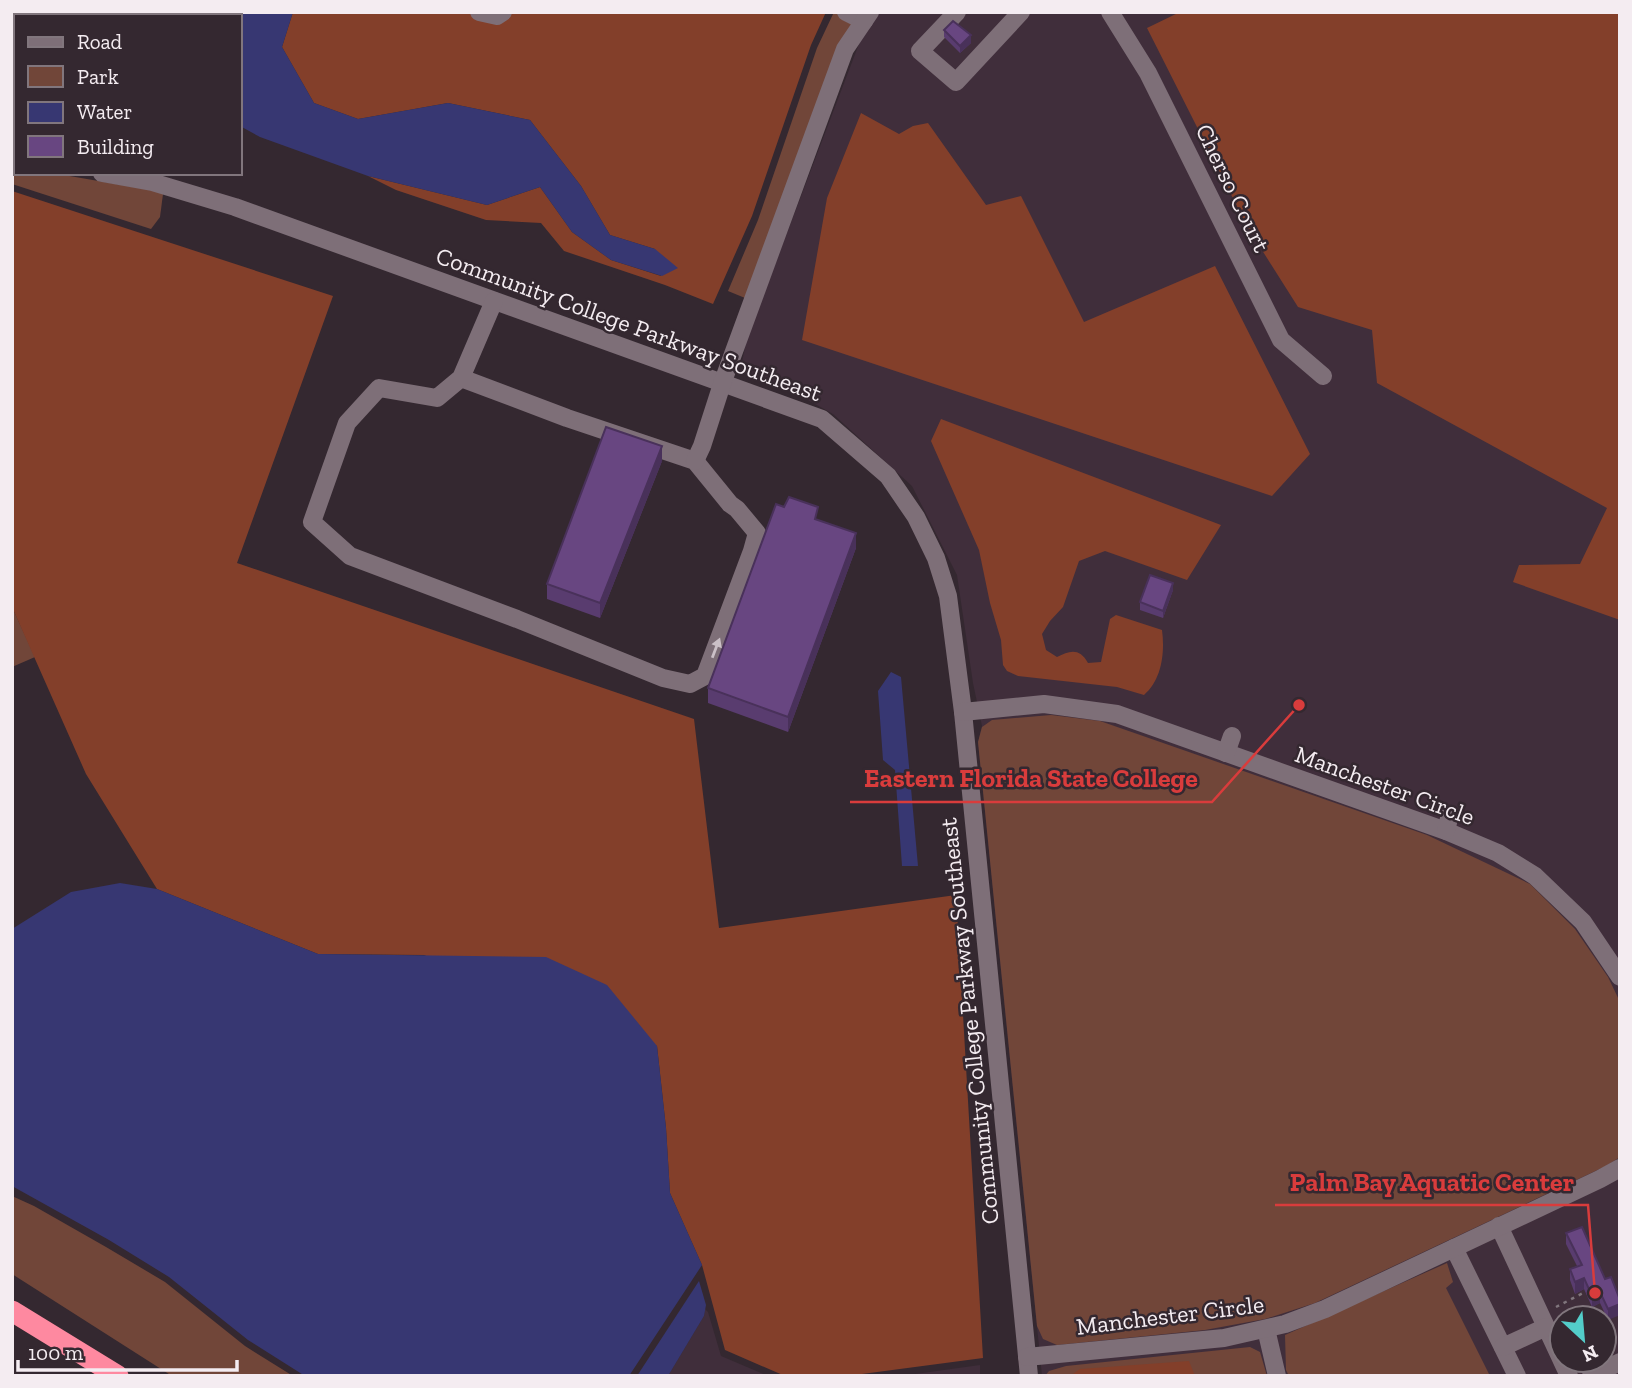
<svg xmlns="http://www.w3.org/2000/svg" width="1632" height="1388" font-family="'Zilla Slab',serif">
<style>
.built{fill:#402e3b;fill-rule:evenodd}
.green{fill:#714639}
.forest{fill:#833f2a}
.water{fill:#373772}
.lines{fill:none;stroke-linecap:round;stroke-linejoin:round}
.path{stroke:#80767d;stroke-width:2.5;stroke-dasharray:3.5 5;stroke-linecap:butt}
.minor{stroke:#7e6f78;stroke-width:18}
.highway{stroke:#fe89a0;stroke-width:21}
.wall{fill:#593c6f}
.shaded-wall{fill:#49315a}
.building{fill:#684681;stroke:#49315a;stroke-width:2}
.oneway{fill:#cbc0c7}
.labels{text-anchor:middle;dominant-baseline:central;stroke-width:5;stroke-linejoin:round;paint-order:stroke}
.street-label{font-size:24px;fill:#f4ecf1;stroke:#342830}
.leader{fill:none;stroke:#d93c3c;stroke-width:2.5}
.callout-dot{fill:#d93c3c;stroke:#342830;stroke-width:2.5}
.callout-label{font-size:26px;text-anchor:middle;font-weight:bold;fill:#d93c3c;stroke:#342830;stroke-width:5;stroke-linejoin:round;paint-order:stroke}
</style>
<rect width="100%" height="100%" fill="#342830"/>
<g class="built">
<path d="M 878,12 L 1620,12 L 1620,1376 L 1042,1376 L 978,742 L 982,726 L 973,683 L 957,575 L 912,486 L 833,414 L 781,385 L 750,380 L 742,362 L 747,338 L 862,36 ZM 1562,1318 L 1604,1318 L 1604,1360 L 1562,1360 Z"/>
<polygon points="705,1309 708,1312 721,1356 768,1376 668,1376 704,1316"/>
<polygon points="980,1365 980,1376 901,1376"/>
</g>
<g class="green">
<polygon points="12,12 44,12 44,16 16,16 16,48 12,46"/>
<polygon points="834,12 860,12 745,298 728,291 758,220 817,48"/>
<polygon points="12,72 16,73 16,156 12,156"/>
<polygon points="12,172 52,173 151,190 163,194 160,217 151,229 12,184"/>
<polygon points="12,607 35,657 12,667"/>
<polygon points="1051,715 1100,721 1427,835 1530,884 1575,929 1608,977 1620,1002 1620,1157 1606,1166 1315,1303 1265,1319 1205,1330 1057,1345 1043,1339 1037,1326 978,742 982,727 992,720"/>
<polygon points="12,1196 34,1206 106,1247 165,1282 245,1346 293,1376 172,1376 12,1274"/>
<polygon points="1447,1263 1453,1282 1446,1288 1490,1376 1289,1376 1286,1370 1285,1335"/>
<polygon points="1250,1347 1260,1352 1267,1376 1045,1376 1049,1371 1066,1366"/>
</g>
<g class="forest">
<polygon points="44,12 124,12 121,16 44,16"/>
<path d="M 146,12 L 224,12 C 206,19 165,17 146,12 Z"/>
<polygon points="293,12 826,12 811,45 752,216 713,304 665,285 564,251 541,223 486,220 396,190 368,176 487,205 540,187 572,232 611,260 661,276 655,249 610,235 581,186 530,120 448,103 358,119 314,103 282,47"/>
<polygon points="1180,12 1620,12 1620,620 1513,582 1519,565 1580,564 1607,508 1377,383 1372,330 1298,307 1248,228 1147,28"/>
<polygon points="861,113 899,134 913,126 928,123 986,205 1021,196 1084,322 1215,266 1310,454 1272,496 802,340 827,198"/>
<polygon points="12,191 333,296 237,563 694,719 719,928 956,895 983,1358 847,1376 785,1376 725,1350 702,1265 670,1193 666,1128 657,1046 424,955 318,954 157,889 86,774 12,607"/>
<path d="M 941,419 L 1221,525 L 1187,580 L 1105,551 L 1079,561 L 1063,607 L 1050,621 L 1042,634 L 1046,650 L 1057,657 C 1070,650 1080,648 1088,663 L 1101,662 L 1110,619 L 1116,615 L 1162,630 C 1165,652 1162,680 1144,695 L 1117,687 L 1018,676 L 1007,671 L 1003,665 L 1001,640 L 990,603 L 979,550 L 931,441 Z"/>
<polygon points="1189,1361 1195,1376 1070,1376 1080,1369"/>
</g>
<g class="water">
<polygon points="224,12 293,12 282,47 314,103 358,119 448,103 530,120 581,186 610,235 655,249 678,268 662,276 611,260 572,232 540,187 487,205 368,176 260,137 240,126 240,16 215,16"/>
<polygon points="891,672 901,677 918,866 902,866 895,770 883,760 878,691"/>
<polygon points="120,883 157,889 318,954 546,957 607,985 657,1046 666,1128 670,1193 702,1265 629,1376 305,1376 248,1340 169,1277 109,1240 12,1186 12,929 71,892"/>
<polygon points="699,1281 706,1305 704,1316 668,1376 637,1376"/>
</g>
<g class="lines">
<polyline class="path" points="1556,1307 1585,1292"/>
<g class="minor">
<polyline points="479,12 497,16 503,12"/>
<polyline points="846,12 864,21"/>
<polyline points="957,12 920,51 956,82 1021,12"/>
<polyline points="1110,12 1148,73 1281,340 1323,376"/>
<polyline points="12,164 16,164"/>
<polyline points="102,173 152,182 235,207 822,419 888,476 916,517 936,558 948,596 963,712 1029,1376"/>
<polyline points="461,378 567,418 695,461 730,504 737,509 757,533 752,551 705,676 690,684 663,678 517,619 350,556 312,522 347,423 379,388 437,398 461,378 494,301"/>
<polyline points="695,461 702,446 722,384 845,49 870,12"/>
<polyline points="963,712 1044,704 1117,714 1446,831 1498,853 1535,876 1583,922 1620,977"/>
<polyline points="1226,753 1232,736"/>
<polyline points="1446,831 1450,814"/>
<polyline points="1499,1226 1569,1376"/>
<polyline points="1454,1248 1517,1376"/>
<polyline points="1266,1329 1277,1376"/>
<polyline points="1503,1347 1546,1327"/>
<polyline points="1027,1357 1224,1338 1285,1324 1325,1309 1600,1179 1620,1168"/>
<polyline points="1591,1376 1620,1362"/>
</g>
<polyline class="highway" points="12,1311 118,1376"/>
</g>
<g class="wall">
<polygon points="944,30 971,43 960,53 944,37"/>
<polygon points="662,461 600,618 547,599 547,584"/>
<polygon points="818,520 856,548 788,732 708,703 708,688"/>
<polygon points="1173,590 1163,618 1140,610 1140,602"/>
<polygon points="1566,1233 1605,1279 1611,1277 1608,1320 1600,1303 1592,1307 1584,1289 1575,1294 1570,1280 1570,1269 1577,1266 1566,1244"/>
</g>
<g class="shaded-wall">
<polygon points="971,35 971,43 960,53 960,46"/>
<polygon points="662,446 662,461 600,618 600,603"/>
<polygon points="856,533 856,548 788,732 788,717"/>
<polygon points="1173,583 1173,590 1163,618 1163,611"/>
<polygon points="1584,1278 1584,1289 1575,1294 1575,1282"/>
<polygon points="1600,1292 1600,1303 1592,1307 1592,1296"/>
<polygon points="1620,1304 1620,1315 1608,1320 1608,1309"/>
</g>
<g class="building">
<polygon points="953,21 971,35 960,46 944,30"/>
<polygon points="606,427 662,446 600,603 547,584"/>
<polygon points="789,497 818,507 815,519 856,533 788,717 708,688 776,504 784,507"/>
<polygon points="1150,575 1173,583 1163,611 1140,602"/>
<polygon points="1582,1227 1605,1279 1611,1277 1620,1300 1620,1304 1608,1309 1600,1292 1592,1296 1584,1278 1575,1282 1570,1269 1582,1265 1566,1233"/>
</g>
<defs><path id="oneway-solid" d="M-6-.8H1V-3.2L6.5 0L1 3.2V.8H-6Z" transform="scale(1.75)"/></defs>
<use class="oneway" href="#oneway-solid" transform="translate(716 648) rotate(-69)"/>
<g class="labels">
<g class="street-label">
<text transform="translate(1233 188) rotate(64)">Cherso Court</text>
<text transform="translate(629 324) rotate(20)">Community College Parkway Southeast</text>
<text transform="translate(1385 785) rotate(20)">Manchester Circle</text>
<text transform="translate(969 1021) rotate(-96)">Community College Parkway Southeast</text>
<text transform="translate(1170 1315) rotate(-7)">Manchester Circle</text>
</g>
</g>
<path class="leader" d="M1299 705L1212 802H850M1595 1293L1588 1205H1275"/>
<g class="callout-dot">
<circle cx="1299" cy="705" r="7"/>
<circle cx="1595" cy="1293" r="7"/>
</g>
<g class="callout-label">
<text x="1031" y="787">Eastern Florida State College</text>
<text x="1432" y="1191">Palm Bay Aquatic Center</text>
</g>
<rect width="1632" height="1388" fill="none" stroke="#f4ecf1" stroke-width="28"/>
<rect x="14" y="14" width="228" height="161" fill="#342830" stroke="#81767d" stroke-width="2"/>
<rect x="28" y="37" width="35" height="10" fill="#7e6f78" stroke="#81767d" stroke-width="2"/>
<text x="77" y="49" font-size="21" fill="#f4ecf1">Road</text>
<rect x="28" y="66" width="35" height="21" fill="#714639" stroke="#81767d" stroke-width="2"/>
<text x="77" y="84" font-size="21" fill="#f4ecf1">Park</text>
<rect x="28" y="102" width="35" height="21" fill="#373772" stroke="#81767d" stroke-width="2"/>
<text x="77" y="119" font-size="21" fill="#f4ecf1">Water</text>
<rect x="28" y="136" width="35" height="21" fill="#684681" stroke="#81767d" stroke-width="2"/>
<text x="77" y="154" font-size="21" fill="#f4ecf1">Building</text>
<g transform="translate(1583 1339) rotate(154)"><circle r="33" fill="#342830" stroke="#81767d" stroke-width="2"/>
<path d="M0-5L12 26L0 18L-12 26Z" fill="#53cdc9"/>
<text y="-10" font-size="19" font-weight="bold" text-anchor="middle" fill="#f4ecf1">N</text>
</g>
<path d="M18 1360v10h219v-10" fill="none" stroke="#f4ecf1" stroke-width="3.5"/>
<text x="28" y="1360" font-size="21" fill="#f4ecf1" stroke="#342830" stroke-width="5" paint-order="stroke">100 m</text>
</svg>
